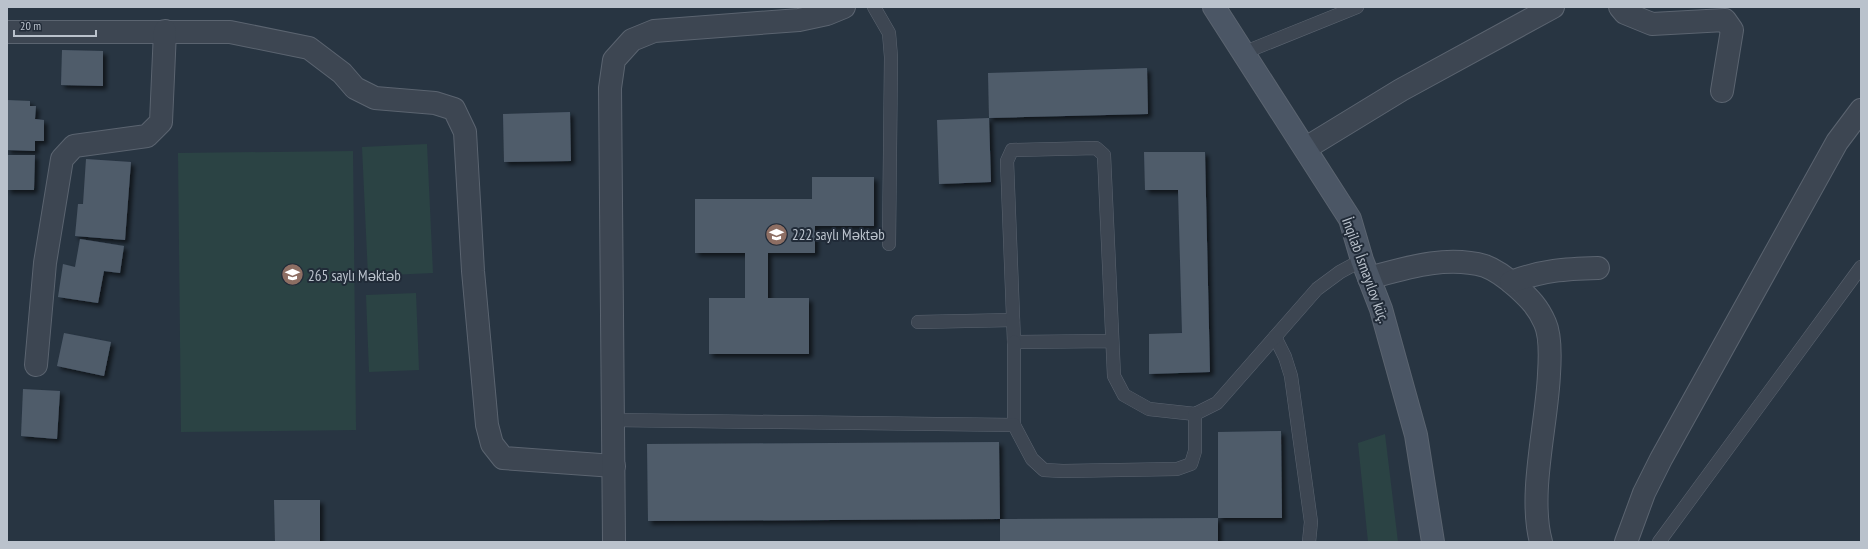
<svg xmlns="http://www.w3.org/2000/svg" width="1868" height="549" font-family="'PT Sans Narrow',sans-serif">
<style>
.green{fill:#2b4344}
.building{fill:#4f5c6b;filter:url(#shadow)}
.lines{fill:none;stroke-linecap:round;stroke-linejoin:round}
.lane-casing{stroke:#5b6470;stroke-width:14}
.street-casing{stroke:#5b6470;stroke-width:24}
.secondary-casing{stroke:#5b6470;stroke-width:24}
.lane{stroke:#3d4652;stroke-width:13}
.street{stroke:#3d4652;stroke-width:22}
.secondary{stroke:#4b5665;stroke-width:22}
.labels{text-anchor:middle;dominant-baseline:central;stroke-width:4;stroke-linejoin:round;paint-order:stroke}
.poi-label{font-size:15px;fill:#bac2cc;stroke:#212b38;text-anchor:start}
.street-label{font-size:15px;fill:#bac2cc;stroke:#212b38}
</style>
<defs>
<filter id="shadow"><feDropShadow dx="3.5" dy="3.5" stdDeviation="2" flood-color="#0009"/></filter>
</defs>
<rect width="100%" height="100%" fill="#283542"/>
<g class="green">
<polygon points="427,144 433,273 368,276 362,147"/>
<polygon points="353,151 356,430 181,432 178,153"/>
<polygon points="416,293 419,370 369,372 366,295"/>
<polygon points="1385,434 1398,542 1368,542 1358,443"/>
</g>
<g class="building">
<polygon points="62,50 103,51 103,86 61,85"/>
<polygon points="1147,68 1148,114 989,118 988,73"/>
<polygon points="7,100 30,101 30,106 36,106 35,119 44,120 44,141 35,141 35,151 7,150"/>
<polygon points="570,112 571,161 504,162 503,114"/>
<polygon points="989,118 991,182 939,184 937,120"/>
<polygon points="1144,152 1205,152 1210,372 1149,374 1149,334 1182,333 1178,190 1145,190"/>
<polygon points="7,155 35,155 34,190 7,190"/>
<polygon points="86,159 131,162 125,240 75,236 78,204 83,204"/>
<polygon points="812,177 874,177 874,226 815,226 815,253 768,253 768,298 809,298 809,354 709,354 709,298 745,298 745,253 695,253 695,199 812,199"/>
<polygon points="80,239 124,246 120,273 104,271 98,303 58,297 63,264 75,267"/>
<polygon points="64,333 111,342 104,376 57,366"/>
<polygon points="23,389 60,391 57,439 21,436"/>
<polygon points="1281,431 1282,518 1218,518 1218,432"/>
<polygon points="999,442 1000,519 1218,518 1218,542 1000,542 1000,519 648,521 647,444"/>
<polygon points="274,500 320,500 320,542 275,542"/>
</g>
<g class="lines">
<defs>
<g id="lane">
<polyline points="874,7 889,33 891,57 889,244"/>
<polyline points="1243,53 1357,7"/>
<polyline points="918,322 1013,320"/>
<polyline points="1275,337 1285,357 1291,376 1311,522 1309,542"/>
<polyline points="1112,341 1014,342 1007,161 1012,150 1096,148 1104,155 1114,376 1124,395 1149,409 1195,414 1217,403 1317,289 1340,272 1362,260"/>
<polyline points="1014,342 1014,425"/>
<polyline points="613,420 1014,425 1032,459 1044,470 1063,471 1177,469 1191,464 1195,451 1195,414"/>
<polyline points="1659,542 1861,267"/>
</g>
<g id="street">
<polyline points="1620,7 1625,13 1652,24 1725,20 1732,30 1722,91"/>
<polyline points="7,32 230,32 309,48 342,73 355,88 375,98 435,103 454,109 465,132 473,271 487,425 492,444 503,458 614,466"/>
<polyline points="1306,148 1401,90 1553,7"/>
<path d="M 1369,278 C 1406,268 1446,255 1485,266 C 1496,270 1509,280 1518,288 C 1530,299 1538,307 1545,323 C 1551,336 1550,359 1549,374 C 1547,424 1528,494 1541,542"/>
<path d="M 1511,282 C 1544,270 1564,269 1598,268"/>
<polyline points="36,365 45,263 62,159 74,146 147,136 161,122 165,31"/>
<polyline points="614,542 610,88 614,60 632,40 654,31 799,20 827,14 844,7"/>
<polyline points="1626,542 1644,493 1661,459 1837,142 1861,110"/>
</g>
<polyline id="secondary" points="1214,7 1350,219 1362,260 1381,309 1416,435 1433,542"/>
</defs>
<use href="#lane" class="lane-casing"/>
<use href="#street" class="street-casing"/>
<use href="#secondary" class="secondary-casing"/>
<use href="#lane" class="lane"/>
<use href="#street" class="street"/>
<use href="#secondary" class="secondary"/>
</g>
<defs>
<symbol id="school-disc" viewBox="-11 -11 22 22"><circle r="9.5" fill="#8d6e63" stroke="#212b38"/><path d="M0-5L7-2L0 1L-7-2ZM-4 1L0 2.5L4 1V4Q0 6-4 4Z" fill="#fff"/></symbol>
</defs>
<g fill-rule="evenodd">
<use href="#school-disc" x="764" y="222" width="25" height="25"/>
<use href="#school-disc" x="280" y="262" width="25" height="25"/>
</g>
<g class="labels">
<g class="poi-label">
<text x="792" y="234">222 saylı Məktəb</text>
<text x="308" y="275">265 saylı Məktəb</text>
</g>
<g class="street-label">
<text transform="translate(1366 270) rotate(70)">İnqilab İsmayılov küç.</text>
</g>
</g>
<rect width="1868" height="549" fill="none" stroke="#bac2cc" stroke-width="16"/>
<path d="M14 30v6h82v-6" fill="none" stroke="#bac2cc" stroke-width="2"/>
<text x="20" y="30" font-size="12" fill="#bac2cc" stroke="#212b38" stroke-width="3" paint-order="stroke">20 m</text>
</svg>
